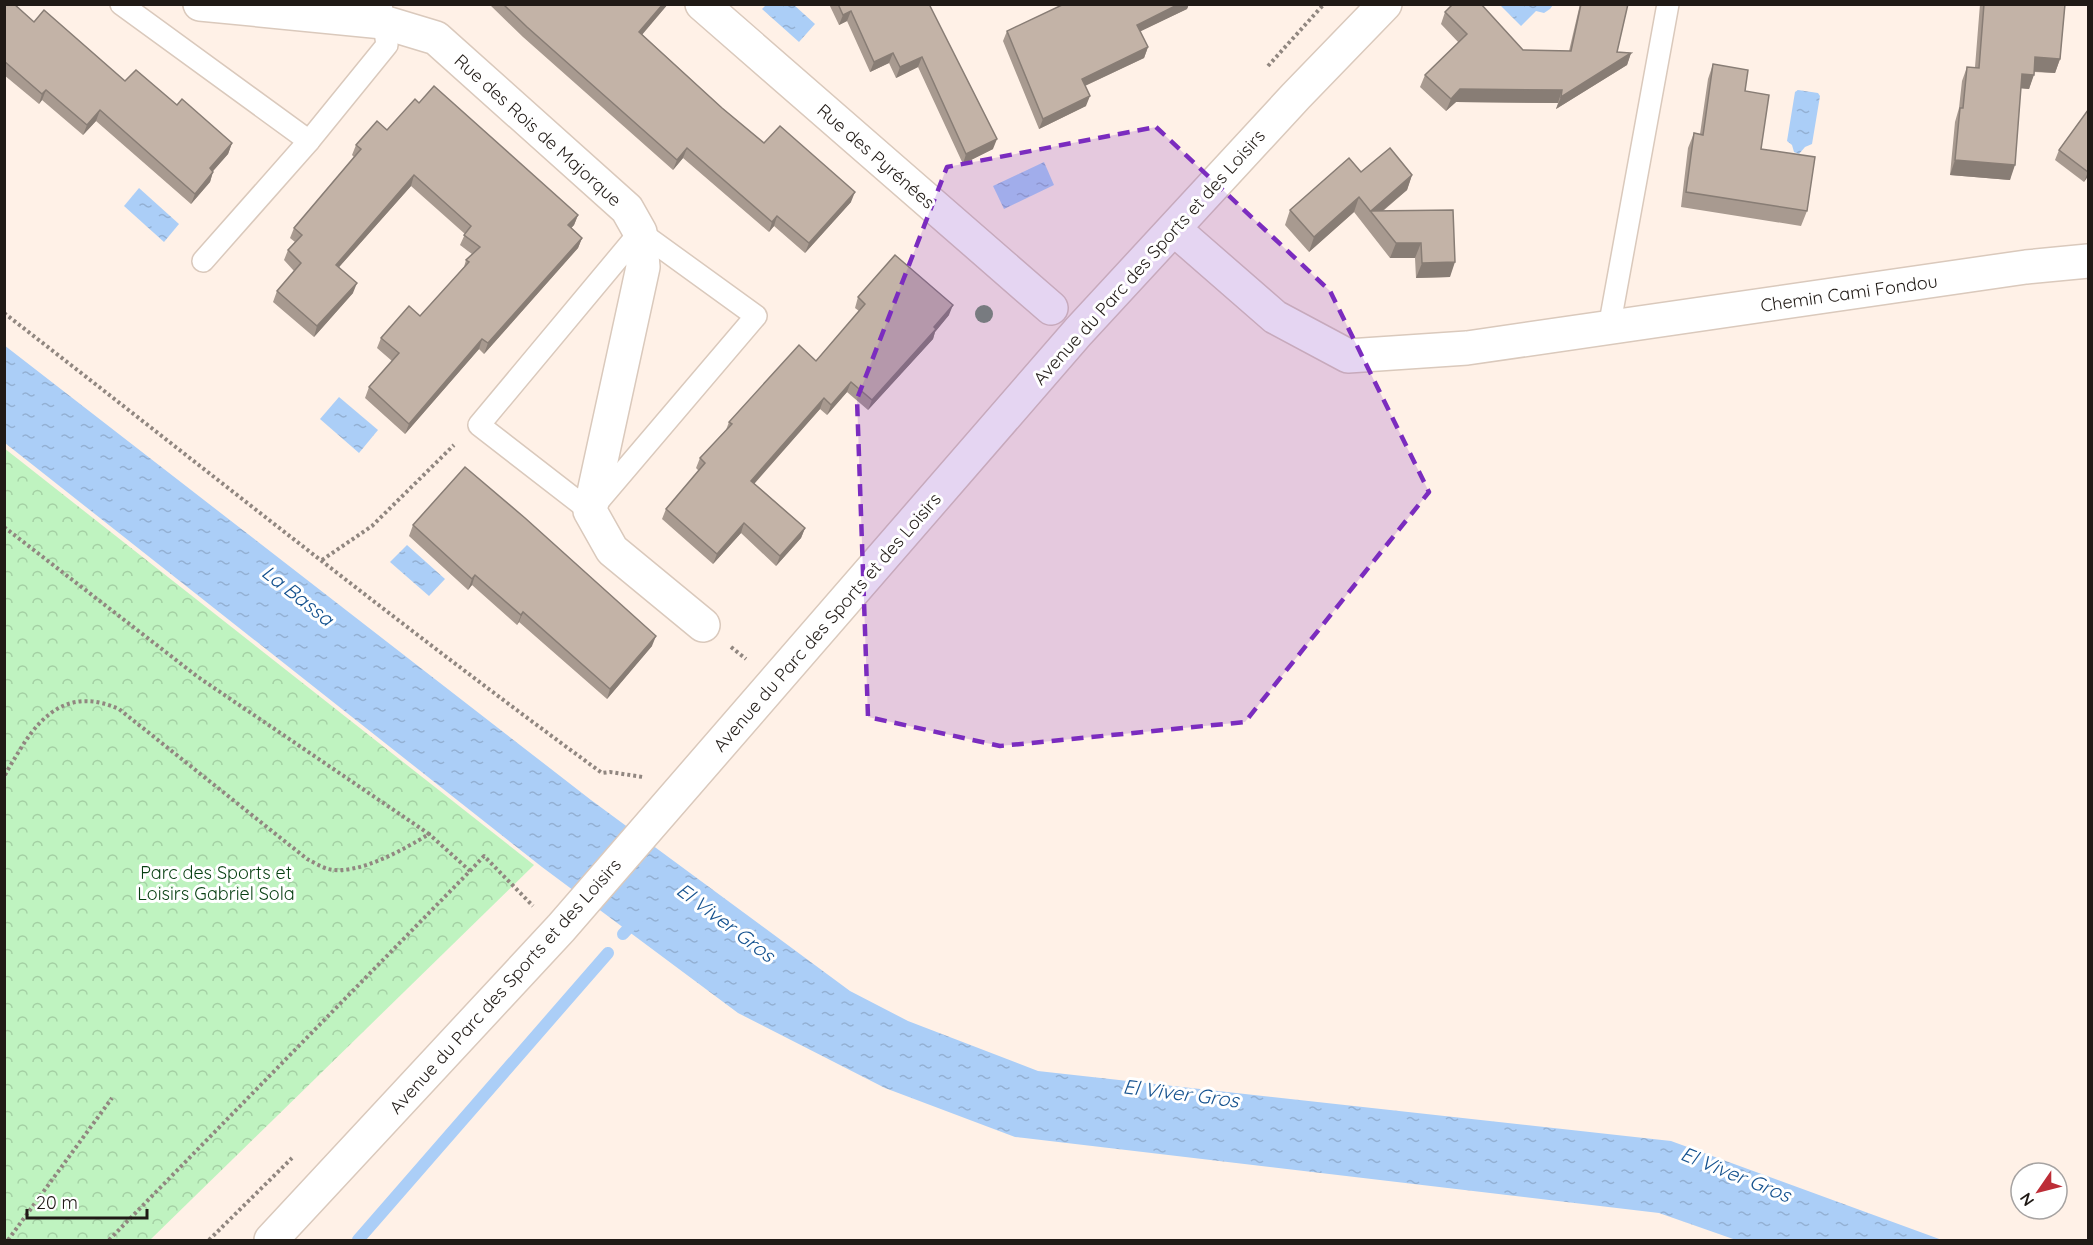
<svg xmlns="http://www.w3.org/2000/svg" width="2093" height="1245" font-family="Quicksand,sans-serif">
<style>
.park{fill:url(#park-crowns)}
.water{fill:url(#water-ripples)}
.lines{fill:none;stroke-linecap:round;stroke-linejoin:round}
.stream{stroke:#abcef7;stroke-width:12}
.lane-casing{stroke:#dac9bc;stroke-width:24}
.street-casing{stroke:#dac9bc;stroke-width:36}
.secondary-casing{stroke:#dac9bc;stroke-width:36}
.path{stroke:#918780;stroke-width:4;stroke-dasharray:3 3;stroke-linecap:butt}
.lane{stroke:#fff;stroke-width:21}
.street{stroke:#fff;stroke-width:33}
.secondary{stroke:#fff;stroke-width:33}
.tree{fill:#778f71}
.wall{fill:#a89a90}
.shaded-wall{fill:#887d75}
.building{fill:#c3b3a7;stroke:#887d75;stroke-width:1.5}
.marked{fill:#7b2cbf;fill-opacity:0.2;stroke:#7b2cbf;stroke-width:4.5;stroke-dasharray:12 8;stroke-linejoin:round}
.labels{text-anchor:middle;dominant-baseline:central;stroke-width:6;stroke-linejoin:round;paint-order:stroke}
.street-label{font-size:18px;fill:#201a16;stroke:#fff}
.park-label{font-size:18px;fill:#073f11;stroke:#fff}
.water-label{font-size:20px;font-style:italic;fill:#15528f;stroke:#fff}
</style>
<defs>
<pattern id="park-crowns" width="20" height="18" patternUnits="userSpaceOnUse" patternTransform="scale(1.5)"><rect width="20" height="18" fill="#bff3c0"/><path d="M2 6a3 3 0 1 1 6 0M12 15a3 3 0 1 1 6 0" fill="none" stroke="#a4d0a4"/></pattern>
<pattern id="water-ripples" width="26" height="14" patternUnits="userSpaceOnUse" patternTransform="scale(1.5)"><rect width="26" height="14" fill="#abcef7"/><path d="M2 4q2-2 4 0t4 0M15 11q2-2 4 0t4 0" fill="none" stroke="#93b0d3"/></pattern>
</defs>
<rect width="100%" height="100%" fill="#fff1e7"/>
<polygon class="park" points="4,448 534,865 150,1240 5,1240"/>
<g class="water">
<polygon points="766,5 794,5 815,24 799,42 762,9"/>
<polygon points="1553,5 1550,9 1544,13 1536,11 1521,26 1500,5"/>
<polygon points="1798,90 1818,93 1820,96 1812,144 1805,147 1799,154 1794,152 1792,145 1787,141 1795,92"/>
<polygon points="1044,162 1054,185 1004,209 993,186"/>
<polygon points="139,188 179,224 164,242 124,206"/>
<polygon points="4,345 591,800 850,991 908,1021 1038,1071 1671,1141 1942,1240 1736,1240 1659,1213 1015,1137 885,1088 738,1013 542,867 5,443"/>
<polygon points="339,397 378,430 359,453 320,419"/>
<polygon points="407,545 445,579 429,596 390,562"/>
</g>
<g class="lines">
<g class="stream">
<polyline points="623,934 637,919"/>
<polyline points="358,1240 608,953"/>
</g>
<defs>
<g id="lane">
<polyline points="121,4 309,141"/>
<polygon points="640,232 756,316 590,511 479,425"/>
<polyline points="203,261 309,141 387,45 381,4"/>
<polyline points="1609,328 1668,4"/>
</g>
<g id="street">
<polyline points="200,4 383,22 436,38 627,209 640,232 643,267 590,511 612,550 703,625"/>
<polyline points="702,4 1051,308"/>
<polyline points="1174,229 1275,317 1348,356 1467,348 2026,267 2088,261"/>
</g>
<polyline id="secondary" points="271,1240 561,928 1078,332 1296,96 1385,4"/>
</defs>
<use href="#lane" class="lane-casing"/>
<use href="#street" class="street-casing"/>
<use href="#secondary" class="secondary-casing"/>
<g class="path">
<polyline points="1268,66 1324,4"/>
<path d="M 4,313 C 203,467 399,625 602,773 L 610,772 L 643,777"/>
<path d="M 4,527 L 198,677 L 429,834 C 405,849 357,876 328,869 C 321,867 313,862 307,859 L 119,709 C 74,689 45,709 21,748 C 15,758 9,767 4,777"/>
<polyline points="322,560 372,526 454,445"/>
<polyline points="731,647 746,659"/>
<polyline points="470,871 484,856 533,906"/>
<polyline points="8,1240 112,1098"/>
<polyline points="109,1240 470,871 429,834"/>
<polyline points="209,1240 292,1158"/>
</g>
<use href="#lane" class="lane"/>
<use href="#street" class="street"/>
<use href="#secondary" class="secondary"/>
</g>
<circle class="tree" cx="984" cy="314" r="9"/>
<g class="wall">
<polygon points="4,4 34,22 125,81 177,105 232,143 228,154 213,171 210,182 191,204 96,121 83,135 42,100 39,104 4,75"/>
<polygon points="489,4 668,4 642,34 722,108 764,143 851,202 805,253 774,226 769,232 683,158 673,170 523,37"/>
<polygon points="829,4 929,4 993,149 963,164 918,67 896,78 889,63 870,72 847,21 839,25"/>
<polygon points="1064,4 1189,4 1187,9 1140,31 1148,47 1144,58 1085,86 1086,106 1039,129 1003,41 1007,31"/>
<polygon points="1580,4 1628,4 1617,52 1631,53 1627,65 1556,109 1558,103 1456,102 1446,111 1420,87 1425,75 1459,43 1441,24 1445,12 1523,50 1569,51"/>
<polygon points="1980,4 2065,4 2060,59 2055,73 2034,72 2029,89 2021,88 2010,180 1950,175 1955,122 1959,108 1962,81 1967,67 1975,67"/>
<polygon points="1713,64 1745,91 1761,149 1807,211 1801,226 1681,207 1688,148 1694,133 1700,134 1708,79"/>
<polygon points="419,103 578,215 574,225 571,228 582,238 578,248 484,354 479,349 405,434 365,398 369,387 392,361 377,348 381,338 420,316 464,267 466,260 472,254 460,245 465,234 411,186 339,267 353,293 314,337 273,302 277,291 294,271 284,260 288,250 295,242 290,238 294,228 354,157 352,155 356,145 387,130"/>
<polygon points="2088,110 2088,176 2084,182 2055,160 2059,150"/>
<polygon points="1361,172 1412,175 1407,190 1383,211 1453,210 1450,277 1416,278 1415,258 1390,258 1354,212 1309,252 1285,225 1290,210"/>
<polygon points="858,297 949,315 935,332 933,339 868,410 847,392 827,415 820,409 754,483 805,528 801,538 776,566 741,533 713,564 662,519 666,509 699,471 696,468 700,458 726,430 729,422 816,361 859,311 855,308"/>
<polygon points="413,525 652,646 607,699 519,622 517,625 472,585 468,590 409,536"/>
</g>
<g class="shaded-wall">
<polygon points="663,4 668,4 636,42 639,32"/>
<polygon points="1179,4 1189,4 1187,9 1133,35 1137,25"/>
<polygon points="851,11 847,21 839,25 843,15"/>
<polygon points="1148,47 1144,58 1078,89 1082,79"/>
<polygon points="893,53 889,63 870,72 874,62"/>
<polygon points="1631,53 1627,65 1556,109 1561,97"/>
<polygon points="922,57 918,67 896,78 900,67"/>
<polygon points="2035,57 2060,59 2055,73 2030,71"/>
<polygon points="2022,74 2034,75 2029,89 2017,88"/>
<polygon points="1460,89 1562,90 1558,103 1456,102 1446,111 1451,99"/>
<polygon points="46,90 42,100 39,104 42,94"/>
<polygon points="1090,96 1086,106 1039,129 1043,119"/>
<polygon points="100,110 96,121 83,135 87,125"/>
<polygon points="997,139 993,149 963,164 966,154"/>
<polygon points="232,143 228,154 206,179 210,168"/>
<polygon points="687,148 683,158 673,170 677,160"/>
<polygon points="1955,160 2015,165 2010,180 1950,175"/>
<polygon points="2088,171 2088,176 2084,182 2088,172"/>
<polygon points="213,172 210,182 191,204 195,194"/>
<polygon points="414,175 411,186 332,275 336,265"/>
<polygon points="1412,175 1407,190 1375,217 1371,211"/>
<polygon points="855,192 851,202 805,253 809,243"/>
<polygon points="1359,197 1354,212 1309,252 1314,237"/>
<polygon points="578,215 574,225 564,236 568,225"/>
<polygon points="777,216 774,226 769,232 772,222"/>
<polygon points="582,238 578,248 484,354 488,343"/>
<polygon points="1396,243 1421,243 1415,258 1390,258"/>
<polygon points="1455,262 1450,277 1416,278 1422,263"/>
<polygon points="357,283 353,293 314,337 317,326"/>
<polygon points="953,305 949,315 935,332 933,339 868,410 872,400"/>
<polygon points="482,339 479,349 405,434 409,424"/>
<polygon points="851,382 847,392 827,415 831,405"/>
<polygon points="824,398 820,409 748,491 751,481"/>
<polygon points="744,523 741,533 713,564 717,554"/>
<polygon points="805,528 801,538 776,566 780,556"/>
<polygon points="475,575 472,585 468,590 472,579"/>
<polygon points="523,612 519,622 517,625 521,615"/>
<polygon points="656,636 652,646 607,699 610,689"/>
</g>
<g class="building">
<polygon points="4,4 14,4 34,22 44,10 125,81 136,70 177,105 182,99 232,143 210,168 213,172 195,194 100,110 87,125 46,90 42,94 4,61"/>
<polygon points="503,4 663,4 639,32 722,108 764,143 780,126 855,192 809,243 777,216 772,222 687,148 677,160 527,27"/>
<polygon points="838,4 929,4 997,139 966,154 922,57 900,67 893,53 874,62 851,11 843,15"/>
<polygon points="1064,4 1179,4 1137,25 1148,47 1082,79 1090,96 1043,119 1007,31"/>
<polygon points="1453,4 1481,4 1523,50 1571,51 1581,4 1628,4 1617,52 1631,53 1561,97 1562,90 1460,89 1451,99 1425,75 1467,34 1445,12"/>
<polygon points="1984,4 2065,4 2060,59 2035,57 2034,75 2022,74 2015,165 1955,160 1960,108 1963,108 1967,67 1979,68"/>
<polygon points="1713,64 1748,70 1745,91 1769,95 1761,149 1815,157 1807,211 1686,192 1694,133 1703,135"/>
<polygon points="434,86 578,215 568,225 582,238 488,343 482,339 409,424 369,387 399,353 381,338 409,306 420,316 469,262 466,260 480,247 464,235 471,226 414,175 336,265 357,283 317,326 277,291 301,263 288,250 302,235 294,228 361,149 356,145 377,121 387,130 415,99 419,103"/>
<polygon points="2088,110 2088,172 2059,150"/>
<polygon points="1390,148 1412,175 1371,211 1453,210 1455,262 1422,263 1421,243 1396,243 1359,197 1314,237 1290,210 1349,158 1361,172"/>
<polygon points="895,255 953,305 934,327 936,329 872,400 851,382 831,405 824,398 751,481 805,528 780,556 744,523 717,554 666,509 705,463 700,458 732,424 729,422 799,345 816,361 865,304 858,297"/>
<polygon points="465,467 525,518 656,636 610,689 523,612 521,615 475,575 472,579 413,525"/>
</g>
<path class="marked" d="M 1156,127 L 1330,291 L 1429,492 L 1245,722 L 1000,746 L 868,717 L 857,399 L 947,167 Z"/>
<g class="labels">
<g class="street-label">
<text transform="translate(538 130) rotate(42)">Rue des Rois de Majorque</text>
<text transform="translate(876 156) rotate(41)">Rue des Pyrénées</text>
<text transform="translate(1149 257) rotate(-48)">Avenue du Parc des Sports et des Loisirs</text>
<text transform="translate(1849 293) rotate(-8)">Chemin Cami Fondou</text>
<text transform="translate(827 622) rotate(-49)">Avenue du Parc des Sports et des Loisirs</text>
<text transform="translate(505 986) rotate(-48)">Avenue du Parc des Sports et des Loisirs</text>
</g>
<g class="park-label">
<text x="216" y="872">Parc des Sports et<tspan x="216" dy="21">Loisirs Gabriel Sola</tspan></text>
</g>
<g class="water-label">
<text transform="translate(298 595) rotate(38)">La Bassa</text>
<text transform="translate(726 922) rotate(37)">El Viver Gros</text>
<text transform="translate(1181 1093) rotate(7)">El Viver Gros</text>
<text transform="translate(1736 1174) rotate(22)">El Viver Gros</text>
</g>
</g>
<rect width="2093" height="1245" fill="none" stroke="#201a16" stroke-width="12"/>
<g transform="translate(2039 1191) rotate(235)"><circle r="28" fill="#ffffff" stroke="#a6a3a2" stroke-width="1.5"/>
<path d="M0-4.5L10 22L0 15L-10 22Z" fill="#bd2d37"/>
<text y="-9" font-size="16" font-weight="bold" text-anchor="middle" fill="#201a16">N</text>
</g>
<path d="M27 1209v9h120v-9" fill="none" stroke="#201a16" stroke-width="3"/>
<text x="36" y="1209" font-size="18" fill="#201a16" stroke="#ffffff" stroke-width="4.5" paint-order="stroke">20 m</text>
</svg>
